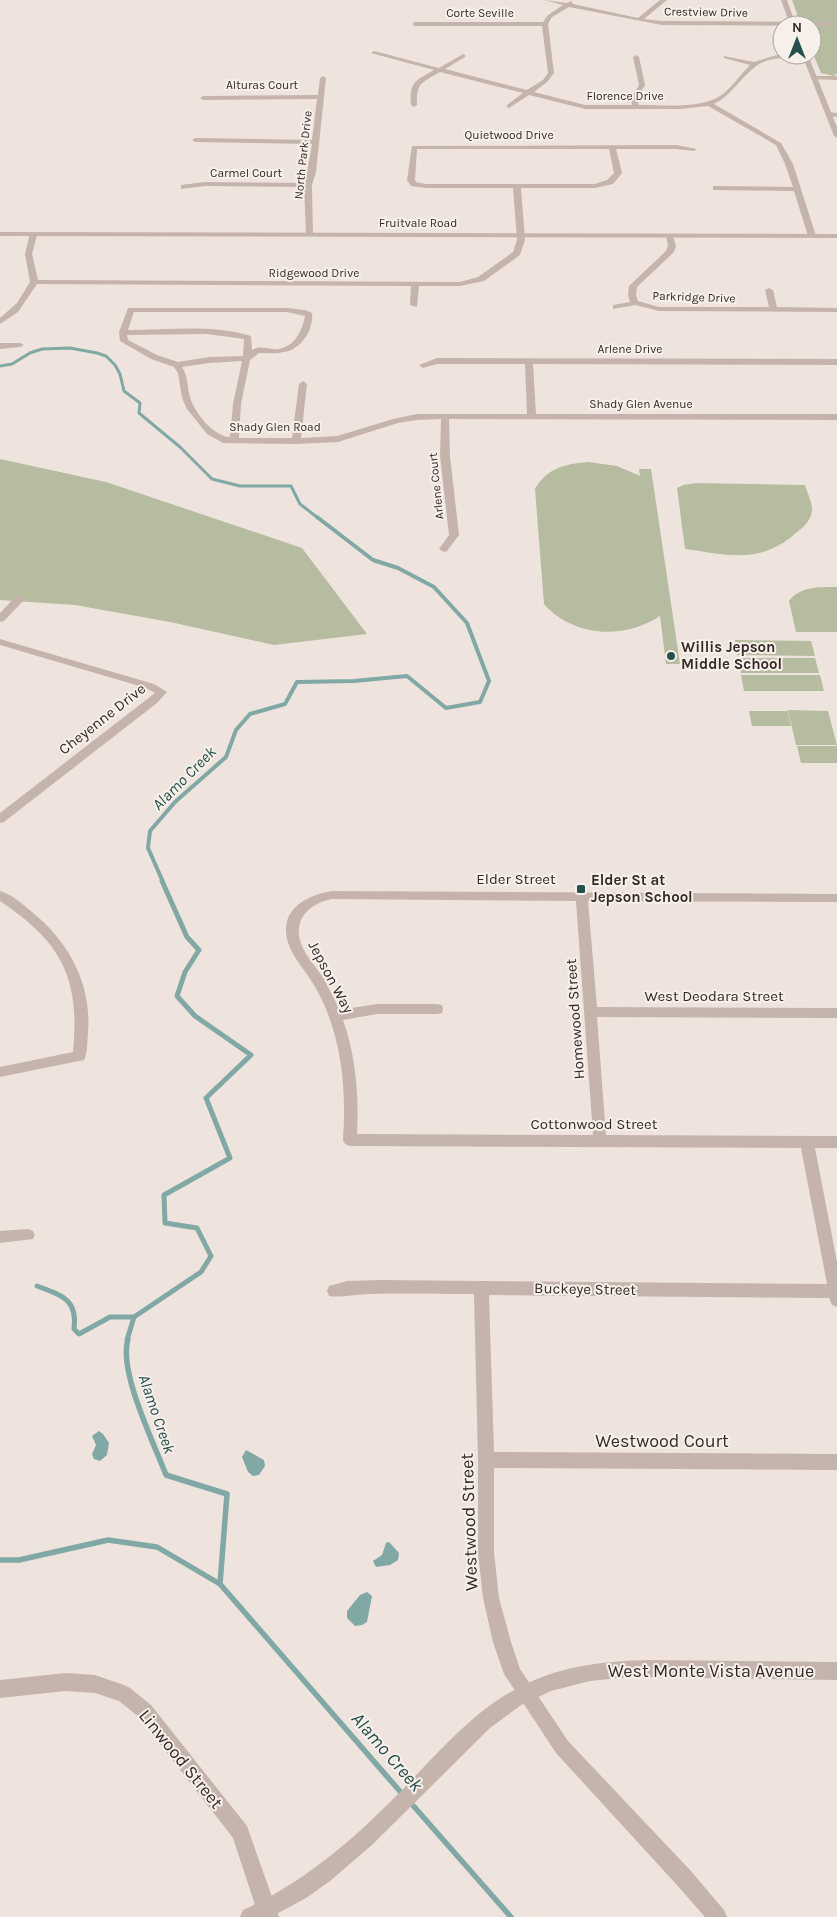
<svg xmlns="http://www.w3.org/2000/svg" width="837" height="1917" font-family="Karla,sans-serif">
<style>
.green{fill:#b6bc9f}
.water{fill:#80a8a5}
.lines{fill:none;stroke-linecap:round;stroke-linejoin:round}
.stream-far3{stroke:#80a8a5;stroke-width:3}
.stream-far2{stroke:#80a8a5;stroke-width:4}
.stream-far1{stroke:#80a8a5;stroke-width:5}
.stream{stroke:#80a8a5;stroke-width:5.5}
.minor{fill:#c5b4ab;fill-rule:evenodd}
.tertiary{fill:#c5b4ab;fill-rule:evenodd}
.poi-dot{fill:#24504d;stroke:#f7efe9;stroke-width:2}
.labels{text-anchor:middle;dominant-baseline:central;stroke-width:4;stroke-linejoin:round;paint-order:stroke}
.far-street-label{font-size:12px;fill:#342b29;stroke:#f7efe9}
.poi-label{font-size:15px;font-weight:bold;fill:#342b29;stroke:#f7efe9;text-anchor:start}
.street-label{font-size:15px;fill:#342b29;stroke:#f7efe9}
.water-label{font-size:16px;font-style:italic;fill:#24504d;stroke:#f7efe9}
.near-street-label{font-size:18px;fill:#342b29;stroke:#f7efe9}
.near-water-label{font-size:19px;font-style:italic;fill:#24504d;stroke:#f7efe9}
</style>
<rect width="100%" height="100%" fill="#efe4dd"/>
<g class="green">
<polygon points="792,0 837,0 837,73 834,76 821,73 812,51 812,25 801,25"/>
<polygon points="0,459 106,482 302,548 367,634 274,645 170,622 75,605 0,600"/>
<path d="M 588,462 L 617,466 L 640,476 L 639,469 L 651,469 L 680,664 L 666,664 L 660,616 C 624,640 573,637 544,604 L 535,489 C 547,468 565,464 588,462 Z"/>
<path d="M 697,483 L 805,485 C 807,492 813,504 812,511 C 811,520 804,527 797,532 C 761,565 729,555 685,549 L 677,488 L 683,485 Z"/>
<path d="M 837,587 L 837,632 L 796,632 L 789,601 C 800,586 820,587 837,587 Z"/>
<polygon points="735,640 811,641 815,656 737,655"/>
<polygon points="738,658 815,658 819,673 741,673"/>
<polygon points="741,675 820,675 824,691 744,691"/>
<polygon points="788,710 828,711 837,745 796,745"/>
<polygon points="749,711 788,711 791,726 752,726"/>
<polygon points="797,746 837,746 837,763 801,763"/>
</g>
<g class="water">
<polygon points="99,1431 103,1434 109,1443 107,1455 100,1461 94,1459 92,1454 96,1445 92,1436"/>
<polygon points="246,1450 264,1460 265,1466 259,1475 253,1476 248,1472 242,1457"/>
<polygon points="389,1542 399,1553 398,1560 390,1565 376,1567 373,1561 382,1555 386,1543"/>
<polygon points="367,1592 372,1596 367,1622 362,1625 355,1626 347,1618 347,1611 360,1595"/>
</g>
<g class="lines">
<polyline class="stream-far3" points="0,366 12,364 30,353 42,349 70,348 97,353 106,356 115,365 120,374 124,391 140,403 139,413 180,447 212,479 240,486 291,486 300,504 318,518"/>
<polyline class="stream-far2" points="163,882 148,848 150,831 175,802 226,757 236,730 250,714 285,704 297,682 354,681 407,676 446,708 480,702 489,681 467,623 434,587 398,568 373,560 317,517"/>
<g class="stream-far1">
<path d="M 37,1286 C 61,1295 78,1299 74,1329 L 79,1334 L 110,1317 L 134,1317"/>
<polyline points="127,1340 134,1317 201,1272 211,1256 197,1228 165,1223 164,1195 230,1158 206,1098 251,1055 195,1016 177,996 185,972 199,950 187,937 162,881"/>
</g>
<g class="stream">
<path d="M 128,1339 C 118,1371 154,1443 166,1475 L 227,1494 L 220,1584"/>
<polyline points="0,1560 19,1560 108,1540 157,1547 220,1584 404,1796"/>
<polyline points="410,1802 511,1917"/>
</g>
<g class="minor">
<path d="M 544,0 L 567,3 L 571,1 L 573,4 L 638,18 L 660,0 L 667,0 L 644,19 L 662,21 L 837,22 L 837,26 L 662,25 L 569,7 L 552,17 L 548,24 L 554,73 L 547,82 L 534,92 L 585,105 L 632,105 L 631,99 L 639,85 L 633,57 L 636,55 L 639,57 L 645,85 L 637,99 L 639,105 C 662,105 700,109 720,96 C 731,89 740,75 750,65 L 724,58 L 724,56 L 754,62 L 777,55 L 808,55 L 806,58 C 791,58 768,56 755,67 C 740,78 732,95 714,104 L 781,143 L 793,164 L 816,236 L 815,238 L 808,236 L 794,191 L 713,190 L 713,186 L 716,186 L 793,187 L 785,164 L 776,145 L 708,106 L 680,109 L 585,109 L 529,95 L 509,108 L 507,107 L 507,105 L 523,93 L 440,72 C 422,83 416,82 417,105 L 414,107 L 411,105 C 409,82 415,81 434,70 L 371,53 L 374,51 L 439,68 L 463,54 L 465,55 L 465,57 L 445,69 L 527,90 L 543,80 L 548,73 L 542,26 L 415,26 L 412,24 L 415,22 L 543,22 L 548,15 L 563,5 Z"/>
<polygon points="323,76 326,78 316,172 312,185 313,236 306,234 304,187 205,186 181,189 181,185 205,182 305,183 312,144 195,142 192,140 195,138 312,140 317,99 203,100 200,98 203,96 318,95 320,78"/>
<polygon points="814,76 837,76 837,80 812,79 812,77"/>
<polygon points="828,112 837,113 837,117 826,115 826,113"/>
<path d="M 676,145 L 697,149 L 694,151 L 676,149 L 616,149 L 622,173 L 613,184 L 595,188 L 521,188 L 525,240 L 520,255 L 484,281 L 460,286 L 419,286 L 417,307 L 410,305 L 411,286 L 37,284 L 18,312 L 0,324 L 0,318 L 17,303 L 30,282 L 25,254 L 30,233 L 37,235 L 32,254 L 38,280 L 460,282 L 478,277 L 513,252 L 517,240 L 513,188 L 426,188 L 411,186 L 407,180 L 412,146 ZM 417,149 L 609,149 L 614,173 L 607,180 L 595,184 L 426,184 L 416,182 L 415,180 Z"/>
<polygon points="666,234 673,236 676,246 674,252 637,287 636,295 638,301 659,307 769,307 765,290 769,288 773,290 777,307 837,308 837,312 659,311 635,305 613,309 613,305 630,302 628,295 629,286 666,251 668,246"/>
<path d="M 128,308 L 287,308 L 305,310 L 312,313 C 313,319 311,327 308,333 C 297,354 280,354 259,353 L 250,360 L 241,404 L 239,438 L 292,438 L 299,384 L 303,381 L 307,384 L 301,438 L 337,436 L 393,419 L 417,414 L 527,414 L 525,364 L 437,364 L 423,368 L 419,365 L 437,358 L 837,359 L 837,365 L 533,364 L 536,414 L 837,414 L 837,420 L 449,419 L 450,456 L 459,535 L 447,551 L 444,552 L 439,549 L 449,535 L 440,456 L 441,419 L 417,420 L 398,423 L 338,442 L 296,444 L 223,443 L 207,434 L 187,409 L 182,398 L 178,373 L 174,367 L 151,359 L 120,341 L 119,332 ZM 134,312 L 287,312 L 305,316 C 302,333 292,351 272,349 C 265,348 259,346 252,350 L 251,336 C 212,324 168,330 128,330 ZM 207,334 L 244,339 L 243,356 L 209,357 L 178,362 L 157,355 L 128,340 L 127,335 ZM 242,361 L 233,404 L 230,437 C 214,437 194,412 190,397 C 187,386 188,376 182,367 L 209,363 Z"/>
<polygon points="0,343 20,343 24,345 20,347 0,349"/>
<polygon points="19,596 24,599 23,601 4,621 0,622 0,613 15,597"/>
<polygon points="0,639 154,684 167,692 157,703 4,822 0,823 0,813 155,693 146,688 0,645"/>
<path d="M 0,891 C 11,894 23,904 32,912 C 69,942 92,984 88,1033 C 87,1042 88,1052 84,1060 L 0,1077 L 0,1067 L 73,1052 C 80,977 62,943 0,901 Z"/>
<path d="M 332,891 L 837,894 L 837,902 L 588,901 L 597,1007 L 837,1008 L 837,1018 L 597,1017 L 606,1135 L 837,1136 L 837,1148 L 815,1148 L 837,1262 L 837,1307 L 832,1305 L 829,1298 L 489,1295 L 494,1452 L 837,1454 L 837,1470 L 494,1468 L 494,1553 L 499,1598 L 511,1642 L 520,1669 L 568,1741 L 690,1870 L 724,1910 L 727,1917 L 705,1917 L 676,1884 L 556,1753 L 504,1674 L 493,1642 L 483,1598 L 478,1553 L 478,1460 L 474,1294 C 440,1294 405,1293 371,1294 C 361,1294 336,1298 329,1296 L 327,1291 L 329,1286 L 347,1281 L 380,1280 L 827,1284 L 801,1148 L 350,1146 L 345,1144 L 343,1140 C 346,1095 343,1051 326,1009 C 322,1000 318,991 312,982 C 302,966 285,949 286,928 C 287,905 312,894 332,891 ZM 332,899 L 576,901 L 593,1135 L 357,1134 C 359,1095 356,1057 343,1020 L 377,1014 L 437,1014 L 442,1013 L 443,1009 L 442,1005 L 437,1004 L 377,1004 L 339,1010 C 335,999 329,989 324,979 C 318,969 309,960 304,950 C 290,924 306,904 332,899 Z"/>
<polygon points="28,1229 33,1231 35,1235 33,1239 0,1243 0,1231"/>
<polygon points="66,1673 95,1675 124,1685 130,1688 151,1705 247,1826 279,1917 259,1917 233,1838 139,1717 119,1701 95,1693 66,1691 0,1698 0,1680"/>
</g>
<g class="tertiary">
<polygon points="781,0 787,0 796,25 790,25"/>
<polygon points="802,55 808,55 837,127 837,138 834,136"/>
<polygon points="0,232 837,234 837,238 0,236"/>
<path d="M 649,1660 L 837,1662 L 837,1680 L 629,1677 L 590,1681 L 551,1691 L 521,1705 L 490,1728 L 373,1844 L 330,1881 L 306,1898 L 271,1917 L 240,1917 L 243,1910 C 305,1882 354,1839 402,1790 C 440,1751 477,1706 528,1683 C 566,1665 607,1661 649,1660 Z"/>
</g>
</g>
<g class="poi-dot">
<circle cx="671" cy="656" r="5"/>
<rect x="576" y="884" width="10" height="10" rx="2.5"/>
</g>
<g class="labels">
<g class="far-street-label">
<text transform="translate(706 12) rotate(1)">Crestview Drive</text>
<text x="480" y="13">Corte Seville</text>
<text x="262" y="85">Alturas Court</text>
<text x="625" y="96">Florence Drive</text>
<text x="509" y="135">Quietwood Drive</text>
<text transform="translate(303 155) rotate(-84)">North Park Drive</text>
<text x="246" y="173">Carmel Court</text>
<text x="418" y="223">Fruitvale Road</text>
<text x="314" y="273">Ridgewood Drive</text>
<text transform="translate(694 297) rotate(2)">Parkridge Drive</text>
<text x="630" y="349">Arlene Drive</text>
<text x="641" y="404">Shady Glen Avenue</text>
<text x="275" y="427">Shady Glen Road</text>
<text transform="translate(436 486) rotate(-96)">Arlene Court</text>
</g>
<g class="poi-label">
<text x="681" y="647">Willis Jepson<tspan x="681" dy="17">Middle School</tspan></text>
<text x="591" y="880">Elder St at<tspan x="591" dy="17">Jepson School</tspan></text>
</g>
<g class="street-label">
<text transform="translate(102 719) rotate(-38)">Cheyenne Drive</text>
<text x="516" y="879">Elder Street</text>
<text transform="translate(331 977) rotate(62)">Jepson Way</text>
<text x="714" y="996">West Deodara Street</text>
<text transform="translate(575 1019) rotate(-94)">Homewood Street</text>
<text x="594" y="1124">Cottonwood Street</text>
<text transform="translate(585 1289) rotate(1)">Buckeye Street</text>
</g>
<g class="water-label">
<text transform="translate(184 778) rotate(-45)">Alamo Creek</text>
<text transform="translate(157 1414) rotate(71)">Alamo Creek</text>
</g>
<g class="near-street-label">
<text x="662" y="1441">Westwood Court</text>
<text transform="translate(469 1522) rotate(-92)">Westwood Street</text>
<text x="711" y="1671">West Monte Vista Avenue</text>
<text transform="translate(181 1759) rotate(51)">Linwood Street</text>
</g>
<g class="near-water-label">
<text transform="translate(387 1752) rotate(49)">Alamo Creek</text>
</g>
</g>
<g transform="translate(797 40)"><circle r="24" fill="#f7efe9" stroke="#a9a19c"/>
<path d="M0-4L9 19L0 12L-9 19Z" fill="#24504d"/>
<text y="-8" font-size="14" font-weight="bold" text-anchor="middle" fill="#342b29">N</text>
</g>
</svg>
